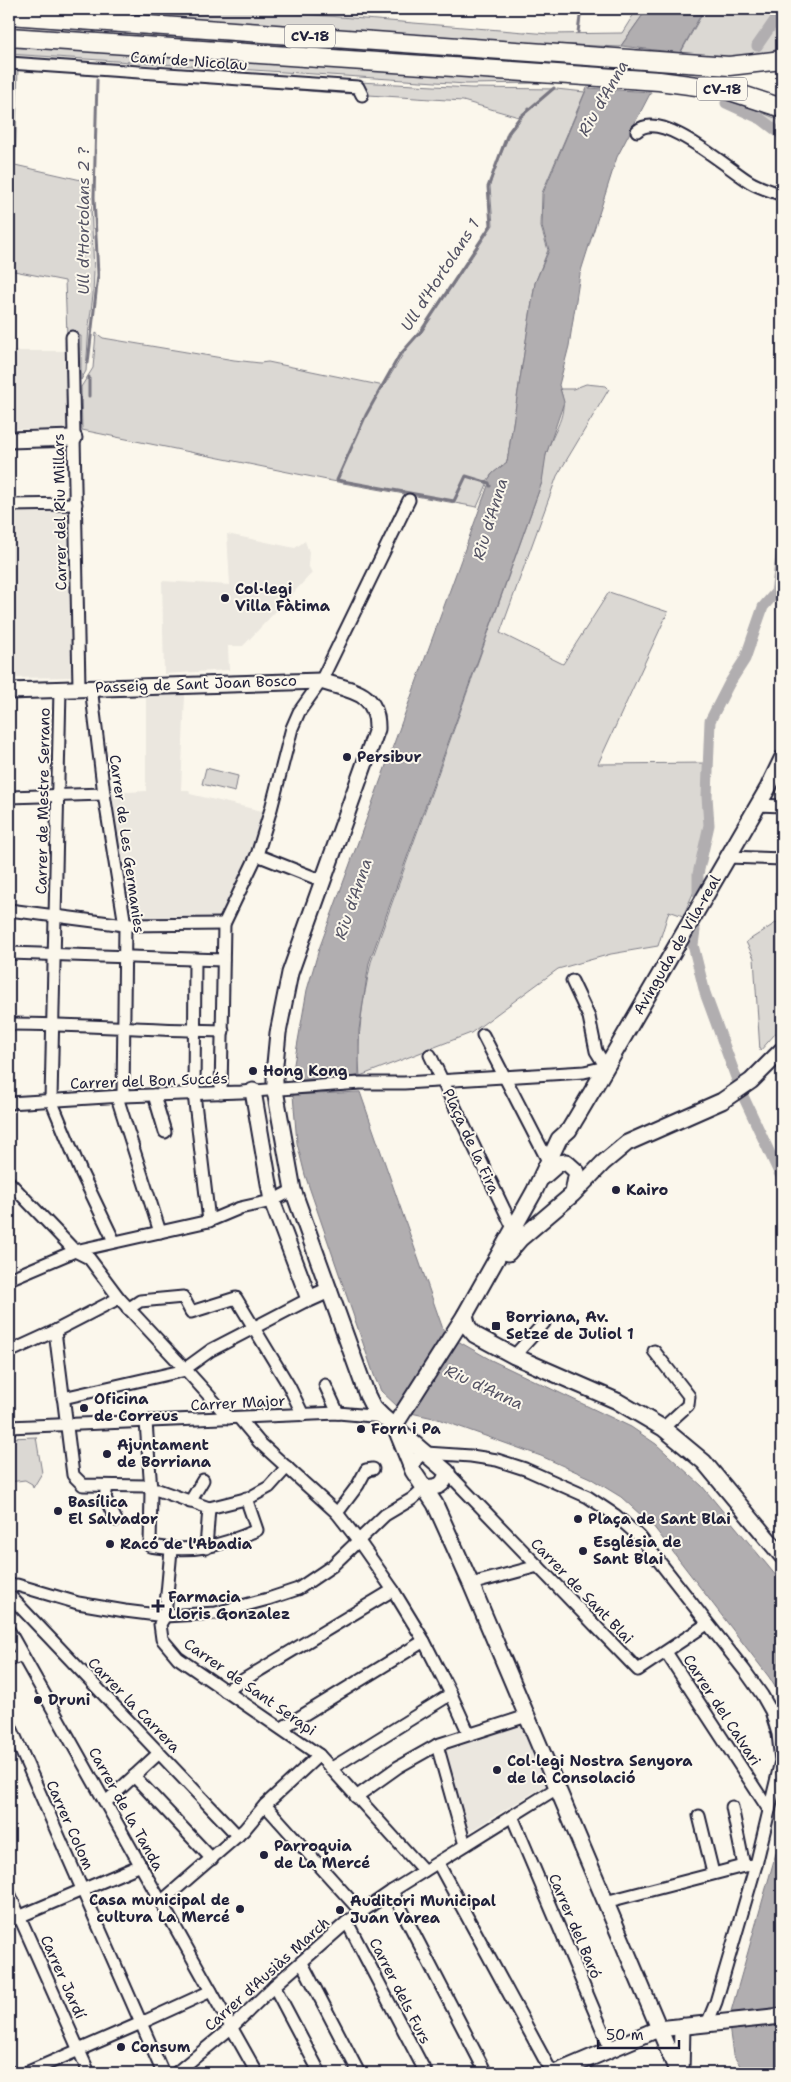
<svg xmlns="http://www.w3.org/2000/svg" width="791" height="2082" font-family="'Shantell Sans',sans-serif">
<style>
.built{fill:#ebe7df}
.green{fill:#dbd8d3;stroke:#7e7d87}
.water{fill:#b1aeb0;stroke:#787681}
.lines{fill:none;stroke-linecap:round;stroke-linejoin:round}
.stream{stroke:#787681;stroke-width:3}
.canal{stroke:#b1aeb0;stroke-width:11}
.street-casing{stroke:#22223b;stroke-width:15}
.secondary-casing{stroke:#22223b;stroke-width:19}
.primary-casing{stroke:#22223b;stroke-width:21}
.street{stroke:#fbf7ec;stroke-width:11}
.secondary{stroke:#fbf7ec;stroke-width:15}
.primary{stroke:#fbf7ec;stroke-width:18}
.poi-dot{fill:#22223b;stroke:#fbf7ec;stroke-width:2}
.labels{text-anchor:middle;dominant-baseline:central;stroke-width:4;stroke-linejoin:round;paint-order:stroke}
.shield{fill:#fbf7ec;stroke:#636270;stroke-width:1}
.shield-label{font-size:14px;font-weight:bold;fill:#22223b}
.street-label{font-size:15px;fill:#22223b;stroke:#fbf7ec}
.poi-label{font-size:15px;font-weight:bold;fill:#22223b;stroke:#fbf7ec;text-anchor:start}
.water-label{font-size:16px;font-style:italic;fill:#545364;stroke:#fbf7ec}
</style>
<rect width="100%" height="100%" fill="#fbf7ec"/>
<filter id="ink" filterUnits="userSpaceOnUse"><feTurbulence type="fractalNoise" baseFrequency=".02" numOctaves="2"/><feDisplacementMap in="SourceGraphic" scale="10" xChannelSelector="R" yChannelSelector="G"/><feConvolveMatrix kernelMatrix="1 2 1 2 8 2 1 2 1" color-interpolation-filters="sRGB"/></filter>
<g filter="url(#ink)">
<g class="built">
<polygon points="9,351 64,351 68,429 9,429"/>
<polygon points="69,511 72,677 9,678 9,512"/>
<polygon points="227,534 295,548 305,541 309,552 308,565 312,573 243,646 228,646 229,670 164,674 162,581 230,585"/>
<polygon points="146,695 185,695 181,790 189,790 190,794 266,812 255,845 225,914 220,919 128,921 110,793 146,791"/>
<polygon points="523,1724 549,1783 467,1833 445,1751"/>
</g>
<g class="green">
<polygon points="29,9 241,9 549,34 622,33 637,9 647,9 620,47 483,41"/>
<path d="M 705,9 L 782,9 L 782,47 C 750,62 714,58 680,54 Z"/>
<polygon points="9,45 492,79 542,83 466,84 9,54"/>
<polygon points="9,59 359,82 471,88 556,89 585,92 542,193 541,227 548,250 535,283 507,462 491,475 477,507 332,481 82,430 81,387 93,368 96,333 103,338 234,360 260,363 268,362 384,386 408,346 422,332 493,225 490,186 493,174 510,133 522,118 463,101 321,92 18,66 15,165 90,182 94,272 93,295 89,326 86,371 81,380 81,336 67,335 65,281 9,270"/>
<polygon points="724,102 751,108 782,121 782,136 761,119"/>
<path d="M 586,384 L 606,386 L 609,389 L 557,476 L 500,633 L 563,664 L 609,592 L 668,612 L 598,764 L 708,763 L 706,839 L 697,874 L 695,889 L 683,916 L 669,911 L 658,946 L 611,954 L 558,969 L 471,1033 L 360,1076 C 356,1037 363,1000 371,962 L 542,482 C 543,473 543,463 546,455 C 553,430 570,415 560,389 L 573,389 Z"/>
<polygon points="206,768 238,776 235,792 202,784"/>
<polygon points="782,919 782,1026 760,1051 754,958 746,942"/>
<polygon points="36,1437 42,1473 33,1488 32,1484 25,1480 9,1482 9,1438"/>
</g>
<g class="water">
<polygon points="647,9 704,9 680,53 621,46"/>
<polygon points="587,88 651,92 617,157 580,274 569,346 559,385 564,402 546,455 542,482 369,963 359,1030 359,1076 291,1081 307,990 319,949 489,483 487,481 493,473 507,462 535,283 549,250 542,227 543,193"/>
<polygon points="360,1092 444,1332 398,1407 381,1391 375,1378 305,1175 297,1143 293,1095"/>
<polygon points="456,1340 491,1360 631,1427 656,1444 702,1486 782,1583 782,1698 769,1677 653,1526 621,1497 590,1478 541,1456 438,1419 411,1413"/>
<polygon points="782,1832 782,2009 730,2015"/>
<polygon points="782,2020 782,2073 745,2073 733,2055 729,2026"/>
</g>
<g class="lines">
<g class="stream">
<polyline points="94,31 94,33"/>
<polyline points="578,32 581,9"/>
<polyline points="88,363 98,275 94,197 97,80"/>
<polyline points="89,377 89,396"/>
<polyline points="490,486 489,483 466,476 454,501 337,480 366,415 399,356 421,331 491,225 488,187 508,133 520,117 554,88"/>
</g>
<g class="canal">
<polyline points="757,46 782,10"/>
<polyline points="726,103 761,119 782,135"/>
<polyline points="698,893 698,874 709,825 707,796 710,721 729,684 745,659 763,607 776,592 782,549"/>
<polyline points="695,930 693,945 705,993 737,1080"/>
<polyline points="744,1098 782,1179"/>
</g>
<defs>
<g id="street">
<polyline points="9,63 358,87 362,95"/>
<path d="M 637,131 C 661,108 728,169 750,182 C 760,188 772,191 782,195"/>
<polyline points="72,337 79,687"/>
<polyline points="9,505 76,504"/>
<polyline points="91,687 104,794 125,925 123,1096"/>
<polyline points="60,689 51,1100 81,1172 114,1241"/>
<polyline points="9,797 104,794"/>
<polyline points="758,805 782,806"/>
<polyline points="257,855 323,881"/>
<polyline points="728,857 782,859"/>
<polyline points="9,910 125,925 224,924"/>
<polyline points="9,953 223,960"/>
<polyline points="195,959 194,1094 209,1221"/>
<path d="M 9,1024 C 80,1024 151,1030 223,1031"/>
<polyline points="483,1035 548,1161"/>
<polyline points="430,1055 514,1230"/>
<polyline points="221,1093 224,924 257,855 271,809 292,728 299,712 321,681 409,500"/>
<polyline points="154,1095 165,1132"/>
<polyline points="117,1097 160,1232"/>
<polyline points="9,1103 123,1096 241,1092 360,1083 404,1083 584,1072 606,1067 596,1051 589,1017 572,981"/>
<polyline points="9,1182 75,1251 89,1258 119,1298 186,1370 229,1418"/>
<polyline points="9,1279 75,1251 209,1221 240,1208 272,1201 293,1190"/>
<polyline points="128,1309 140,1301 183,1297 191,1312 236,1298 289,1386 303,1415"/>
<polyline points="55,1331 73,1475 83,1485 146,1486 151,1490 158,1490 209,1508 249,1498 269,1487 287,1467"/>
<polyline points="654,1351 689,1396 688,1405 663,1428"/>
<polyline points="9,1352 55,1331 119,1298"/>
<polyline points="514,1356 544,1323"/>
<polyline points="325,1385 338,1413"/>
<polyline points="63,1398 186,1370 189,1366 211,1350 309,1299"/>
<polyline points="239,1418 259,1442 337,1513 358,1540 393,1590 424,1641 451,1694 469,1734"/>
<path d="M 146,1422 L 151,1490 L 150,1546 C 192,1553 219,1547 257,1530 L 246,1498"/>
<polyline points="9,1427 338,1413 383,1417"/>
<path d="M 413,1471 C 414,1461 417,1456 426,1453 L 471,1456 L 497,1460 L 525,1469 L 588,1497 L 615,1515 L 640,1537 L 745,1671 L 762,1695 L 771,1711 L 778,1734 L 781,1761 L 756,1865 L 716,2002 L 707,2024"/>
<polyline points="447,1472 638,1670 707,1624"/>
<polyline points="107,1486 105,1498 116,1520"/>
<polyline points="190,1502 203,1480"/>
<polyline points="337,1513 358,1485 366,1470 373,1469"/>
<polyline points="206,1548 209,1508"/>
<polyline points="171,1550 165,1616 160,1624 162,1639 178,1658 319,1755 424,1871"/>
<polyline points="471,1584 538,1566"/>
<polyline points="9,1588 17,1585 78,1603 125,1611 165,1616 216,1613 268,1599 298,1589 332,1566 385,1515 412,1499 425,1487"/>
<polyline points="9,1595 238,1836"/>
<polyline points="9,1631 257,2073"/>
<polyline points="666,1652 769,1810"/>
<polyline points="9,1660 22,1655"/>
<polyline points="225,1691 393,1590"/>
<polyline points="9,1723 141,2023 26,2073"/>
<polyline points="282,1728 424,1641"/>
<polyline points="437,1745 465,1845"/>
<polyline points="332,1768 451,1694"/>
<polyline points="134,1776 212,1859"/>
<polyline points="356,1797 398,1767 437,1745 527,1716"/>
<polyline points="106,1802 159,1753"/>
<polyline points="265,1805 361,1912"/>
<polyline points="732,1807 744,1866"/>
<polyline points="512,1816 610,2048"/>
<polyline points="699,1816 713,1873"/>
<polyline points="438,1863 552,2073"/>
<polyline points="392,1891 486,2073"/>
<polyline points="9,1893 89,2073"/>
<polyline points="161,1902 244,1830 265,1805 319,1755"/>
<polyline points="605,1902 744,1866 756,1865"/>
<polyline points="9,1921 141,1865"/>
<polyline points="347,1922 426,2073"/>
<polyline points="302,1963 359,2073"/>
<polyline points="274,1986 320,2073"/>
<polyline points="9,2071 10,2073"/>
<polyline points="163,2073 141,2023 211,1991"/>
<polyline points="176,2073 232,2027 274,1986 347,1922 392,1891 557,1788"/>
</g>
<g id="secondary">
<polyline points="9,440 74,438"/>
<path d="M 9,691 L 321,681 C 351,691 378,691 377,729 L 290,973 L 278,1033 L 275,1064 L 275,1090 L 293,1190 L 367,1395 L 373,1407 L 383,1417 L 447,1472 C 444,1486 438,1488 425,1487"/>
<polyline points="253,1091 272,1201 309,1299 329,1290"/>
<polyline points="543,1177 559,1163 566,1162 577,1172 573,1193"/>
<polyline points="508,1253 520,1239 573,1194 603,1163 627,1143 722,1101 751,1081 782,1050"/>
<polyline points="465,1315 468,1327 475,1335 514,1356 617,1401 663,1428 704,1462 782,1556"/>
<polyline points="395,1425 465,1315 534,1192 559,1139 569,1130 594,1088 768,788 782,759"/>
<polyline points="396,1429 413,1471 435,1504 471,1584 678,2073"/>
<polyline points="555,2073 658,2029 782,2016"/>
<polyline points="681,2073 682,2026"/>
</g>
<g id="primary">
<polyline points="9,15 729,66 782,60"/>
<polyline points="9,37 659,81 727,90 782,108"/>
</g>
</defs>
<use href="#street" class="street-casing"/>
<use href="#secondary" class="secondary-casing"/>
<use href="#primary" class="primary-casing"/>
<use href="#street" class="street"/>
<use href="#secondary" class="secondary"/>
<use href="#primary" class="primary"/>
</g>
</g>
<g class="poi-dot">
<circle cx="225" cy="598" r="5"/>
<circle cx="347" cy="757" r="5"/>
<circle cx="253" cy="1071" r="5"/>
<circle cx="616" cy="1190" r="5"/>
<rect x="491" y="1321" width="10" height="10" rx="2.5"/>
<circle cx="84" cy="1408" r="5"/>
<circle cx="361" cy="1429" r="5"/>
<circle cx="107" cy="1454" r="5"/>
<circle cx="58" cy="1511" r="5"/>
<circle cx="578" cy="1519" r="5"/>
<circle cx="110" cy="1544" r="5"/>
<circle cx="583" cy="1551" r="5"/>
<path d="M155.5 1598.5h5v5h5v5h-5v5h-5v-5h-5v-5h5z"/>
<circle cx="38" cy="1700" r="5"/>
<circle cx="497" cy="1770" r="5"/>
<circle cx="264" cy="1855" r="5"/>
<circle cx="240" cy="1909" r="5"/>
<circle cx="340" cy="1910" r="5"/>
<circle cx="121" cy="2047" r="5"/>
</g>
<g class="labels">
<g class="shield">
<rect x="285" y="24.5" width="50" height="23" rx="4"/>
<rect x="697" y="77.5" width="50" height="23" rx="4"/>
</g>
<g class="shield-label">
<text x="310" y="36">CV-18</text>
<text x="722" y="89">CV-18</text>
</g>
<g class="street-label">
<text transform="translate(189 61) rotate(4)">Camí de Nicolau</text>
<text transform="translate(60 512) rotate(-91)">Carrer del Riu Millars</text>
<text transform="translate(196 684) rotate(-2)">Passeig de Sant Joan Bosco</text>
<text transform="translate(43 801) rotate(-89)">Carrer de Mestre Serrano</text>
<text transform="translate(127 844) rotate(82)">Carrer de Les Germanies</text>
<text transform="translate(677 945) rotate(-60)">Avinguda de Vila-real</text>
<text transform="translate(149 1081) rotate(-2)">Carrer del Bon Succés</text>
<text transform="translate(471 1141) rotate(65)">Plaça de la Fira</text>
<text transform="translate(238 1403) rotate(-3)">Carrer Major</text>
<text transform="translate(582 1591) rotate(46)">Carrer de Sant Blai</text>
<text transform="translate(250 1687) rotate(35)">Carrer de Sant Serapi</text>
<text transform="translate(134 1705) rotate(46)">Carrer la Carrera</text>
<text transform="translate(722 1710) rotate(57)">Carrer del Calvari</text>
<text transform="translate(126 1809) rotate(61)">Carrer de la Tanda</text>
<text transform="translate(70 1825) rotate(66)">Carrer Colom</text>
<text transform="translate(575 1926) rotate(67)">Carrer del Baró</text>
<text transform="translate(267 1974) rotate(-42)">Carrer d'Ausiàs March</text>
<text transform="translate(63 1977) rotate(66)">Carrer Jardí</text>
<text transform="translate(400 1991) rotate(63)">Carrer dels Furs</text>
</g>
<g class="poi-label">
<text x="235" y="589">Col·legi<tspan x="235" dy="17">Villa Fàtima</tspan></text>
<text x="357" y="757">Persibur</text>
<text x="263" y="1071">Hong Kong</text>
<text x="626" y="1190">Kairo</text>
<text x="506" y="1317">Borriana, Av.<tspan x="506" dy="17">Setze de Juliol 1</tspan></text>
<text x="94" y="1399">Oficina<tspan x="94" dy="17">de Correus</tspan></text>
<text x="371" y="1429">Forn i Pa</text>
<text x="117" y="1445">Ajuntament<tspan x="117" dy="17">de Borriana</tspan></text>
<text x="68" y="1502">Basílica<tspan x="68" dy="17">El Salvador</tspan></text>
<text x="588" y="1519">Plaça de Sant Blai</text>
<text x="593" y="1542">Església de<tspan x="593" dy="17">Sant Blai</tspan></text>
<text x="120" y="1544">Racó de l'Abadia</text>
<text x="168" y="1597">Farmacia<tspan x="168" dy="17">Lloris Gonzalez</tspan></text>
<text x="48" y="1700">Druni</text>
<text x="507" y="1761">Col·legi Nostra Senyora<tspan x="507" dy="17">de la Consolació</tspan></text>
<text x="274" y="1846">Parroquia<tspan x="274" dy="17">de La Mercé</tspan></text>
<text x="230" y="1900" text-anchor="end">Casa municipal de<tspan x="230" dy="17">cultura La Mercé</tspan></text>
<text x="350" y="1901">Auditori Municipal<tspan x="350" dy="17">Juan Varea</tspan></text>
<text x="131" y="2047">Consum</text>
</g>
<g class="water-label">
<text transform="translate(603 98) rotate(-60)">Riu d'Anna</text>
<text transform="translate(83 221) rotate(-90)">Ull d'Hortolans 2 ?</text>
<text transform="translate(440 275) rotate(-57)">Ull d'Hortolans 1</text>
<text transform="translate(490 519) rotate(-73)">Riu d'Anna</text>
<text transform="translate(353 899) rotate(-71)">Riu d'Anna</text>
<text transform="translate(484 1387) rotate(25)">Riu d'Anna</text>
</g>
</g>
<rect width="791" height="2082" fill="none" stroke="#fbf7ec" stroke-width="30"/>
<rect x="15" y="15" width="761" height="2052" fill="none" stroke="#22223b" stroke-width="2" filter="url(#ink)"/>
<path d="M598 2040v8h81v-8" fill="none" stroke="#22223b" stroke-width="2.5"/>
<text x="606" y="2040" font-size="15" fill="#22223b" stroke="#fbf7ec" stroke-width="4" paint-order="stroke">50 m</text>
</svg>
